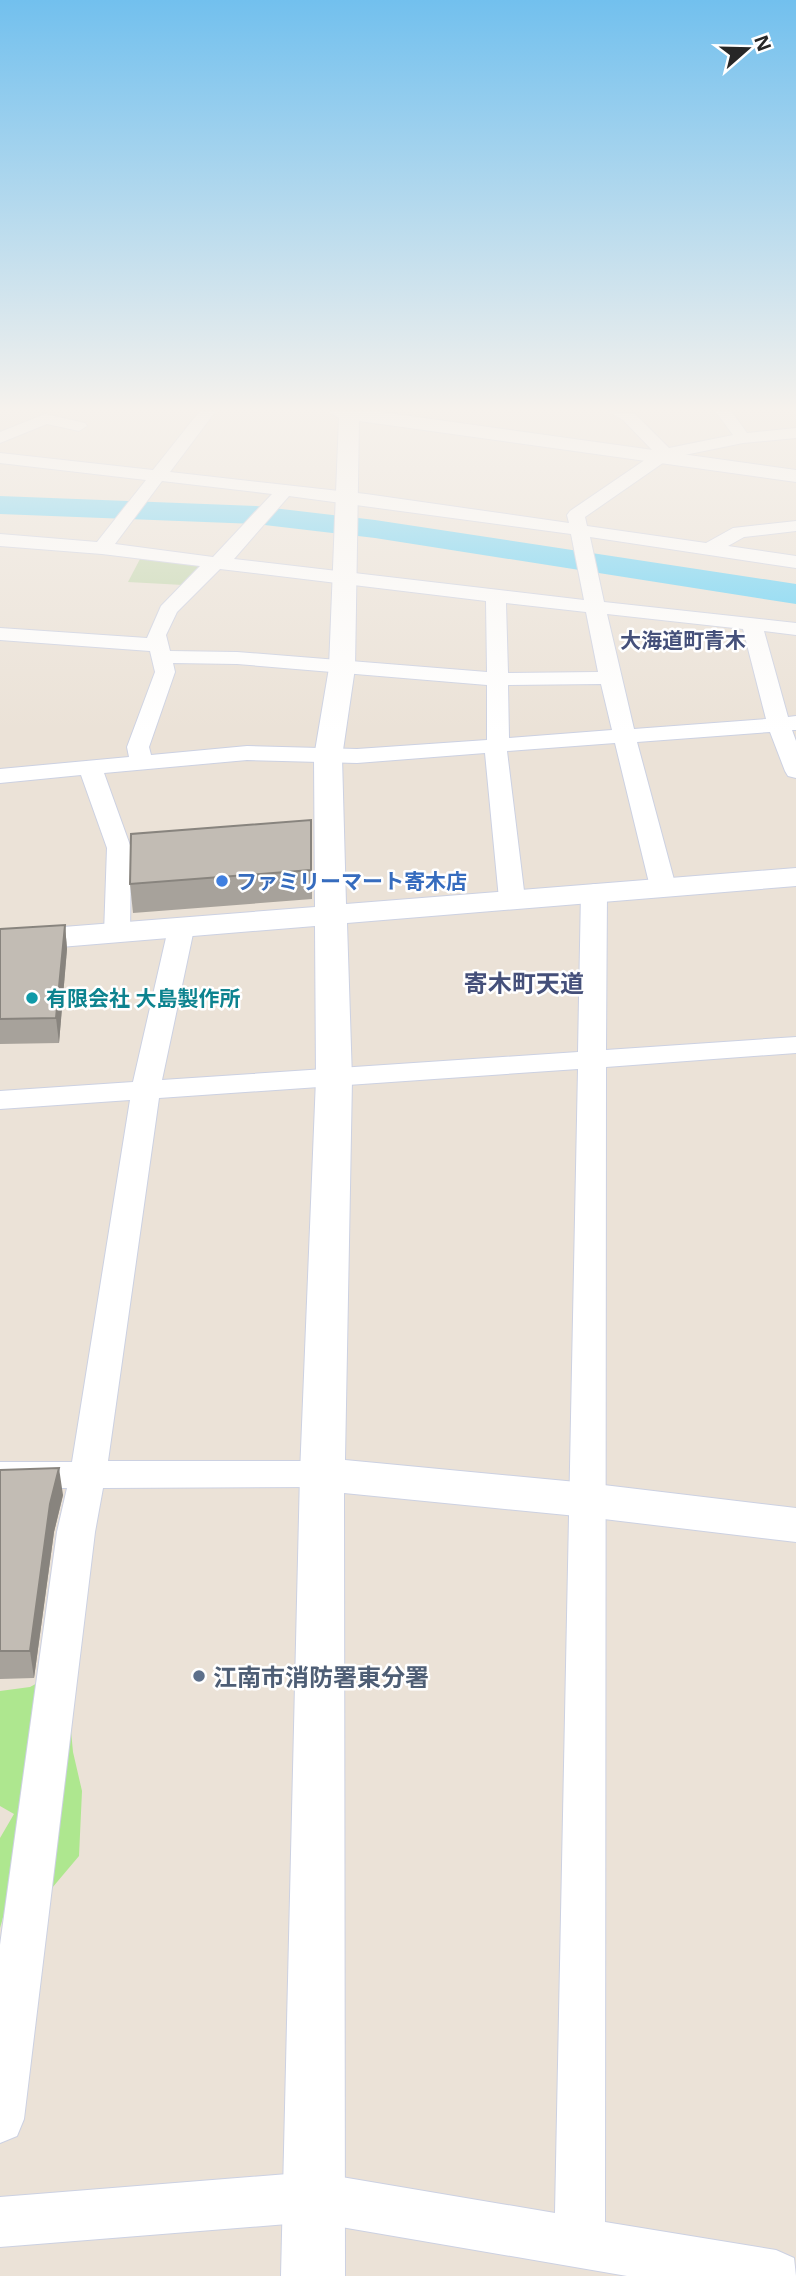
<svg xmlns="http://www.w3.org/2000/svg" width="796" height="2276" font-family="'Noto Sans','Noto Sans JP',sans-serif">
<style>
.green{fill:#aee78f}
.cemetery{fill:#c2d6ad}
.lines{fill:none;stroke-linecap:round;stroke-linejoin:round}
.river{fill:#61d1f7;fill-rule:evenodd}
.minor-casing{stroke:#ccd1e2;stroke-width:2}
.tertiary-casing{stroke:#ccd1e2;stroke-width:2}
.minor{fill:#fff;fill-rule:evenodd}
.tertiary{fill:#fff;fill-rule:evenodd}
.wall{fill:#a7a29b}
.shaded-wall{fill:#88847e}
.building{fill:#c2bcb4;stroke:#88847e;stroke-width:2}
.shop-dot{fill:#3f7fe0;stroke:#fff;stroke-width:2.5}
.culture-dot{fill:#0f9aa8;stroke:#fff;stroke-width:2.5}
.service-dot{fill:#5c6f8a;stroke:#fff;stroke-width:2.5}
.labels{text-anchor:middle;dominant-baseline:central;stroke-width:5;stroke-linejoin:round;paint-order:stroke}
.far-quarter-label{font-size:21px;font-weight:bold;fill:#45507a;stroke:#fff}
.shop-label{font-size:21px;font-weight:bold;fill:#366cbe;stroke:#fff;text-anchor:start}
.culture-label{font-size:21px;font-weight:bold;fill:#0d838f;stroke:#fff;text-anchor:start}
.quarter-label{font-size:24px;font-weight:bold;fill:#45507a;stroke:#fff}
.near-service-label{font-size:24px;font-weight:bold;fill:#4e5e75;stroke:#fff;text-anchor:start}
</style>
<rect width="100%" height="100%" fill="#ebe2d7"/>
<polygon class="green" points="58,1672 67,1689 73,1752 82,1791 79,1856 52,1888 29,1894 4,1914 0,1928 0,1838 14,1814 0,1806 0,1691 30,1687"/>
<polygon class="cemetery" points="140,559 203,566 183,585 128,582"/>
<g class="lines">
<polygon class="river" points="0,496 256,506 375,520 796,584 796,604 375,538 256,524 0,514"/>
<defs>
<g id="minor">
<path d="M 199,412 L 215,412 L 170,472 L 366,494 L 569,523 L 567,515 L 570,511 L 655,453 L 623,420 L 609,412 L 635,414 L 669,448 L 733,435 L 716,412 L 732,412 L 747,433 L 796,428 L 796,438 L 743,443 L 670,458 L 585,517 L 587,526 L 706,543 L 733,528 L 796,521 L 796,531 L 744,537 L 728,546 L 796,556 L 796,568 L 590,537 L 604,602 L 796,623 L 796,635 L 764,631 L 788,717 L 796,716 L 796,730 L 792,730 L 796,741 L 796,778 L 788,776 L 785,771 L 770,732 L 637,742 L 676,887 L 672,892 L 663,895 L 654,892 L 650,887 L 615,743 L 507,751 L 525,899 L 521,904 L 512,907 L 503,904 L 499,899 L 485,753 L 357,763 L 247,760 L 104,773 L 131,848 L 130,934 L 126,939 L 117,942 L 108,939 L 104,934 L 107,848 L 81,775 L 0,783 L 0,769 L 129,757 L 127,747 L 155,672 L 150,651 L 0,640 L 0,628 L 147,638 L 161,606 L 200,566 L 102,554 L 0,546 L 0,534 L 97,542 L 146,480 L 0,463 L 0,453 L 153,470 ZM 162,481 L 272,494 L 213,557 L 115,544 ZM 289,496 L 571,534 L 584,600 L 234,559 ZM 220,569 L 486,601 L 487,672 L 237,652 L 170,651 L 166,635 L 177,612 ZM 506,603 L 586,612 L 598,672 L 508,673 ZM 607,614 L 743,629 L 766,719 L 634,729 ZM 173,663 L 237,664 L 487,685 L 487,740 L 357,749 L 247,746 L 151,755 L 149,747 L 175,672 ZM 601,684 L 612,730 L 509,738 L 508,685 Z"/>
<polygon points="45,414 85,423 87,426 79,431 47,424 0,443 0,432"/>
<polygon points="594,884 603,887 607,892 606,1050 796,1037 796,1053 606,1067 605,2222 776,2250 794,2258 796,2276 627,2276 312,2222 0,2247 0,2197 312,2172 555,2213 578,1069 159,1098 108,1461 322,1461 335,1465 340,1474 335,1483 322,1487 103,1488 95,1532 24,2119 17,2136 0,2143 0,1945 57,1532 67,1488 0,1488 0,1462 72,1462 130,1100 0,1109 0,1091 133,1082 168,929 172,924 181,921 190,924 194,929 162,1080 578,1052 581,892 585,887"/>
</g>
<polygon id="tertiary" points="329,412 381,412 796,470 796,482 359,421 355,668 342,757 346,904 796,868 796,886 347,923 352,1079 345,1460 587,1483 796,1508 796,1542 587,1517 344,1493 345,2276 281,2276 300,1474 316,1079 315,926 0,952 0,932 315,907 314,757 329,668 339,418"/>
</defs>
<use href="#minor" class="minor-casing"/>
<use href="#tertiary" class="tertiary-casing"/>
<use href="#minor" class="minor"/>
<use href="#tertiary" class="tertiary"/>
</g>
<g class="wall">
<polygon points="312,849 312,899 133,913 130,884"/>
<polygon points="65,925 67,949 59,1043 0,1044 0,929"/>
<polygon points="0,1470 63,1495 54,1532 34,1678 0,1679"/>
</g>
<g class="shaded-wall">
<polygon points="65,925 67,949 59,1043 56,1018"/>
<polygon points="59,1468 63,1495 54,1532 34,1678 30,1651 50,1504"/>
</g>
<g class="building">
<polygon points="311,820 311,870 130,884 131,834"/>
<polygon points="65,925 56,1018 0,1019 0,929"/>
<polygon points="59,1468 50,1504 30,1651 0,1651 0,1470"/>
</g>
<linearGradient id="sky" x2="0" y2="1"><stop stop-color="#72c0ee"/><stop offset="0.56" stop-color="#f6f2ed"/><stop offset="1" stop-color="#f6f2ed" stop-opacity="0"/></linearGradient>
<rect width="796" height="731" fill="url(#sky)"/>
<circle class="shop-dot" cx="222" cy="881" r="7"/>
<circle class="culture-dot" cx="32" cy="998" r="7"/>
<circle class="service-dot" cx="199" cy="1676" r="7"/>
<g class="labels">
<g class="far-quarter-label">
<text x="683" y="640">大海道町青木</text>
</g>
<g class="shop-label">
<text x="236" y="881">ファミリーマート寄木店</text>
</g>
<g class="culture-label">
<text x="46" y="998">有限会社 大島製作所</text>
</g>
<g class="quarter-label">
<text x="524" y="982">寄木町天道</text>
</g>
<g class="near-service-label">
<text x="213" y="1676">江南市消防署東分署</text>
</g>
</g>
<g transform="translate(747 49) rotate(70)" stroke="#ffffff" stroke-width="5" paint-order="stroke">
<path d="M0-5L12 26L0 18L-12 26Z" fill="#272727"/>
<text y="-10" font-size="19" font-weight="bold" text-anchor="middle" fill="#272727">N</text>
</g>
</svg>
